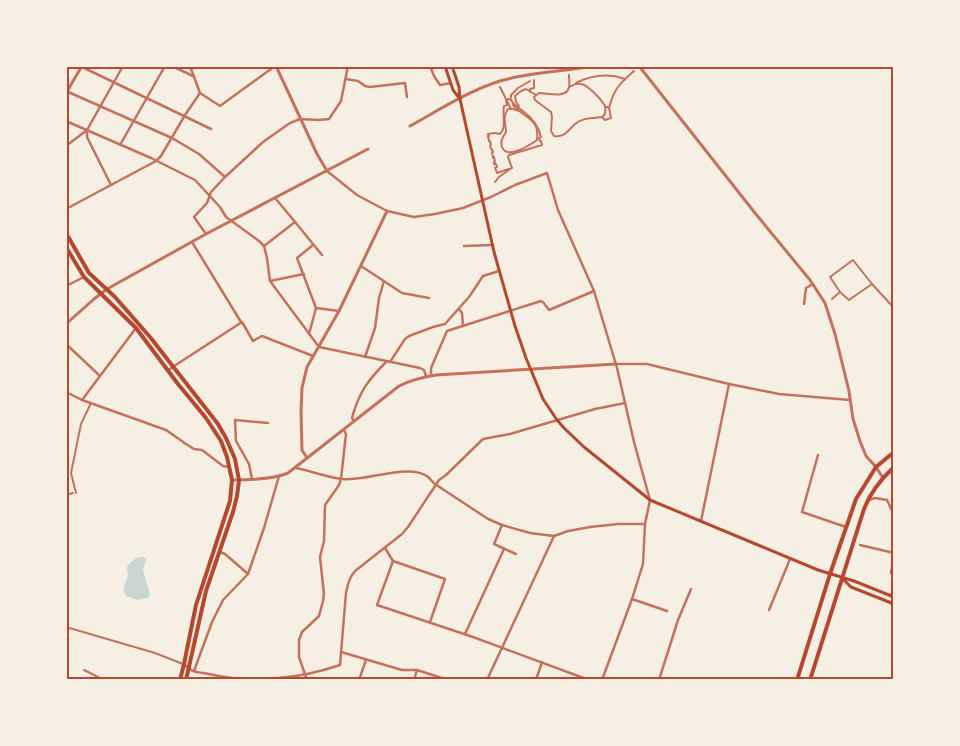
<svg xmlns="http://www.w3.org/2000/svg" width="960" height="746" font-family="'IBM Plex Sans',sans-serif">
	<rect width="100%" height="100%" fill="#f6efe4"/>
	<path fill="#c9d6d2" d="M144 557 146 559 143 570 150 594 148 598 137 600 126 596 123 590 128 575 127 567 129 564 136 558Z"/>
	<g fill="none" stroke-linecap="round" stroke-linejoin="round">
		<g stroke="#c5725c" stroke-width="2">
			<path d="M569 75C569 79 570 84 569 87 567 99 548 93 539 93L534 97 535 100 551 112 552 117 551 131 554 136C565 138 568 130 575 124 583 117 592 119 602 117L605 114C605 111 606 109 605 106 601 99 588 85 581 84 576 83 573 85 569 87"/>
			<path d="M576 83C592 75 608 73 625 79"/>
			<path d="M500 87 511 109"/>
			<path d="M530 92V89L534 88V80"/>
			<path d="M511 98V95L518 88 530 81"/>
			<path d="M509 99 511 100C514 106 518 107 523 111 532 118 539 126 541 137L539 138 540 141H541L542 145 509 155 508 157 512 168 497 173 495 168 497 167 496 164H494V162H495L494 157 493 158 492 152H493L492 149H491L490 146 491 145 490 141H489L488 136H489L488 134 495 133 500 134C507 128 502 115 504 106L507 105 506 100Z"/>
			<path d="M513 105C524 118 540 118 537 140 530 145 507 160 502 147 500 141 503 137 506 132 506 123 502 117 508 109H513L519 111"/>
			<path d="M519 106 516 102 515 96 521 91 526 89 536 95"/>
			<path d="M609 108C614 89 619 84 634 71"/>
			<path d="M602 117 605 120 611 118 609 108 607 107H605"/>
			<path d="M495 182 499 177 510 169"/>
			<path d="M840 292 830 277 853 260 872 284"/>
			<path d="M832 299 840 292 849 300 872 284 894 308"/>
			<path d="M76 493 71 473 81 424 91 403"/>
			<path d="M66 495 73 493"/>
			<path d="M66 627 155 653 183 664"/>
			<path d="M84 670 104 680"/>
		</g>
		<g stroke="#c5725c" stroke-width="2.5">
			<path d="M172 66 193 76"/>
			<path d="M430 66 434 76 440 85 451 83"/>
			<path d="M82 67 211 129"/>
			<path d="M346 79 358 81 365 86 370 87 405 83 407 97"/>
			<path d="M66 91 172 138 199 154 225 177"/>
			<path d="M200 93 220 106 275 66"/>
			<path d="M66 121 151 158 195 180 220 207 226 217 259 241 264 246 267 258 270 281 319 347 420 368 424 370 426 376"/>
			<path d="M87 130V137L111 185"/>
			<path d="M120 145 165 66"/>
			<path d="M66 146 87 130 123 66"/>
			<path d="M327 171 357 195 387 211 414 217 435 214 463 208 491 197 515 185 547 173 558 210 594 291 617 368 634 442 650 500 645 524 643 564 632 599 602 680"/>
			<path d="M275 198 291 217 322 255"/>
			<path d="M66 209 156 161 161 156 185 115 200 93 190 66"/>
			<path d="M206 234 194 217 207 203 211 192 225 177 263 142 280 130 290 123 300 119 319 120 329 119 341 101 348 66"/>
			<path d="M192 242 241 322"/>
			<path d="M313 245 297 258 316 308 339 311"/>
			<path d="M264 246 295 222"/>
			<path d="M464 246 493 245"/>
			<path d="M361 266 402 293 429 298"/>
			<path d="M270 281 304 274"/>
			<path d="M66 286 84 277"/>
			<path d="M804 304 806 288 813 284"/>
			<path d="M459 309 462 313 463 326"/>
			<path d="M309 334 316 308"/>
			<path d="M66 344 100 376"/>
			<path d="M365 357 375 328 379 298 384 281"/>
			<path d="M390 362 405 339 409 336 433 327 445 324 469 297 483 276 499 271"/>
			<path d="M616 364H647L729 384 779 394 850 400"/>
			<path d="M168 370 242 322 253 341 262 336 313 356"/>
			<path d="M431 376V368L447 331 541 301 543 302 549 310 594 291"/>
			<path d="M66 392 82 400 166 430 186 444 194 449 202 450 223 466 229 467"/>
			<path d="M82 400 136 328"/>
			<path d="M354 421 352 418C359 392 368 380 387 361"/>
			<path d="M818 455 802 512 846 527"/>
			<path d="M296 468C311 471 326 477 342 479 365 482 407 463 427 476 430 478 432 482 435 484L488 519 502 525 530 533 554 536 568 531 590 527 618 524H645"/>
			<path d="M252 479 249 464 236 441 235 420 268 423"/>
			<path d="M869 500 875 498 887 500 894 515"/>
			<path d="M701 521 729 384"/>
			<path d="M502 525 494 544 516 554"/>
			<path d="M860 545 894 553 891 573H894"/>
			<path d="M385 548 393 561 377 605 473 637 589 680"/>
			<path d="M220 552 225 554 248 574"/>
			<path d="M393 561 445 579 430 622"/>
			<path d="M891 596 894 585"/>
			<path d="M632 599 667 611"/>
			<path d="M769 610 790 559"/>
			<path d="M465 634 504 549"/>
			<path d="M341 652 402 670H417L448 680"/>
			<path d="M184 664C191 673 198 672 209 674 251 684 299 679 340 665L346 593C348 584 349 578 355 571L402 534 408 527 439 480 446 475 483 439 510 434 595 409 625 403"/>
			<path d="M194 671 212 622 223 600 248 574 264 528 279 476"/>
			<path d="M307 680 299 657V640L302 632 319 616 323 601 324 594 320 557 324 541 325 505 339 485 341 479 346 434 344 430"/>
			<path d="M359 680 366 660"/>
			<path d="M414 680 417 670"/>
			<path d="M487 680 554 536"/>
			<path d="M536 680 542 662"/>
			<path d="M659 680 678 620 691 589"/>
		</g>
		<g stroke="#c5725c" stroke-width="3">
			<path d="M276 66 317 154 327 171"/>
			<path d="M639 66 755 213 810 280 825 303 835 334 849 391 853 419 860 441 866 456 876 467 883 478"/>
			<path d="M66 93 82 66"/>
			<path d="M410 126C439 110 468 91 500 81 530 72 562 72 592 66"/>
			<path d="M66 324 94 299 107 289 206 234 368 149"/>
			<path d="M307 458 302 450 301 412 302 388 307 367 339 311 387 211"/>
			<path d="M232 480C247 480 274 479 288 473L399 386C411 380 423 377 436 375L616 364"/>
		</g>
		<g stroke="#b5482f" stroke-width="3">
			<path d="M445 66 453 90 460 99"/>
			<path d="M452 66 459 87 460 99 494 252 515 326 526 358 543 399 557 420 564 428 584 447 650 500 818 570 854 581 894 597"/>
			<path d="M844 580 851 587 894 604"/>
		</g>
		<g stroke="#b5482f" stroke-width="4">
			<path d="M66 233 89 273 115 297 150 337 218 424 226 438 235 459 239 480 237 496 233 512 206 591 186 680"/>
			<path d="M66 247 84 277 136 328 178 384 206 418 221 441 227 457 232 480 230 501 196 605 184 664 180 680"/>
		</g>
		<g stroke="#b5482f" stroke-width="4">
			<path d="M797 680 830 574 856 499 876 467 894 452"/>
			<path d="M810 680 864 509C870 493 881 479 894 467"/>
		</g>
	</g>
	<rect width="960" height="746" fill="none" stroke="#f6efe4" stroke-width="135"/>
	<rect x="68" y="68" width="824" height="610" fill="none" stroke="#b5482f" stroke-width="2"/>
</svg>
